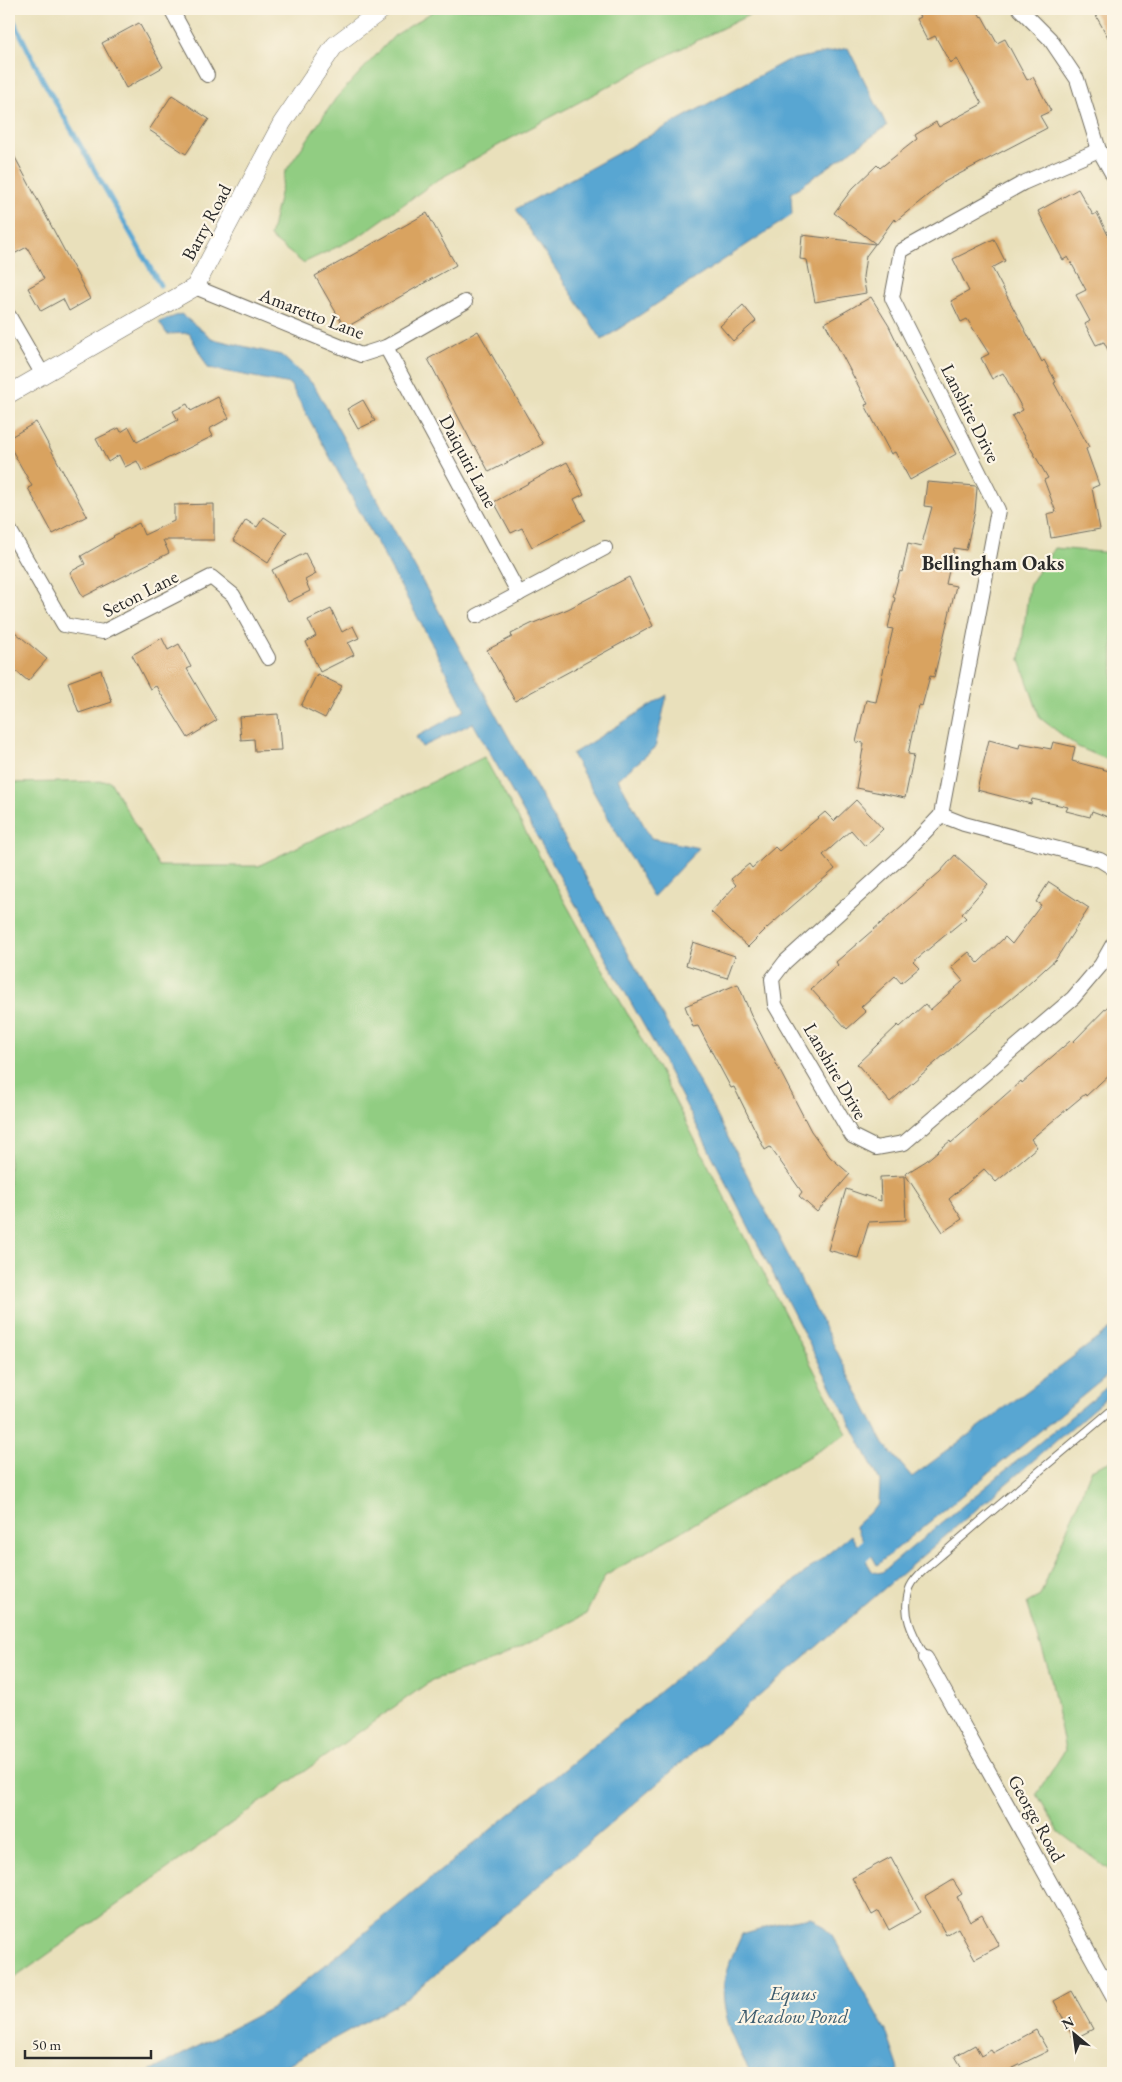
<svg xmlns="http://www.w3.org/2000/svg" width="1122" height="2082" font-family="'EB Garamond',serif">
	<rect width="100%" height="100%" fill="#fcf5e5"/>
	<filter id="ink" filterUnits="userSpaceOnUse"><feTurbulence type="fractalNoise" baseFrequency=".02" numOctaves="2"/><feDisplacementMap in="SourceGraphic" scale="10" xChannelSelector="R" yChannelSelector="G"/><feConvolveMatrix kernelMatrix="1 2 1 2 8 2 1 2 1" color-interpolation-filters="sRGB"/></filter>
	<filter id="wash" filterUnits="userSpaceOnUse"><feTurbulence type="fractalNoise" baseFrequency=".0096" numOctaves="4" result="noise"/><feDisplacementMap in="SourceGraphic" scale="20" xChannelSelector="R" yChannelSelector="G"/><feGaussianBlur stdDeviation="1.12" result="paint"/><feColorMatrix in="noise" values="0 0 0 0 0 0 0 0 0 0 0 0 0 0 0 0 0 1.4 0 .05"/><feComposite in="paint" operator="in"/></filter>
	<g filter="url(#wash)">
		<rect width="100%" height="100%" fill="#e9e0bb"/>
		<g fill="#91cd82" stroke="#5e7c56">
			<path d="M437 9H761L662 58 506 141 436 181 358 237 303 263 270 237 285 172 336 98 394 36Z"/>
			<path d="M1054 548 1113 553V762L1078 747 1040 718 1020 660 1029 586Z"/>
			<path d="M484 757 661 1074 847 1434 605 1576 586 1614 496 1660 432 1680 9 1982V783L110 781 159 866H258Z"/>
			<path d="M1113 1460V1873L1059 1832 1037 1794 1065 1750 1050 1674 1027 1603 1040 1596 1091 1470Z"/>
		</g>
		<g fill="#59a6d2" stroke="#42687e">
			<path d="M848 48 887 126 791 193 792 215 602 340 516 209 786 61Z"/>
			<path d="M181 314 213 339 281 355 314 385 709 1100 884 1444 912 1477 1113 1327V1371L877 1565 855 1526 879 1504 880 1481 656 1047 473 723 422 747 416 737 465 710 431 642 290 384 208 368 189 333 167 334 159 322Z"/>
			<path d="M667 695 655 748 618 779 651 838 699 848 653 897 572 754Z"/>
			<path d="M1113 1382V1392L409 1997 272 2073H147L275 2006 851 1535 872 1571 878 1573 882 1572Z"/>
			<path d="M812 1917 832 1935 886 2031 899 2069 896 2073H751C736 2046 720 2014 724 1982 726 1966 736 1949 742 1934L786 1921Z"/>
		</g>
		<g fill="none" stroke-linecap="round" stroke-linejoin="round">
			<path stroke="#59a6d2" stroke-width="5" d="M9 11 43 80 160 285"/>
			<path stroke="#59a6d2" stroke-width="18" d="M844 1569 884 1533"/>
		</g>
		<g id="blocks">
			<g fill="#d9a361">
				<path d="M915 9H976L981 17 982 16 997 43 1005 39 1027 80 1033 77 1051 111 1040 116 1047 128 944 182 896 221 894 219 876 244 834 213 852 189 877 165 880 168 917 139 915 135 936 122 939 127 982 104 957 59 950 63 935 36 927 40 916 19 920 17Z"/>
				<path d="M1092 9H1113V46Z"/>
				<path d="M139 23 163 67 126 88 102 43Z"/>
				<path d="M172 95 209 119 186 154 149 130Z"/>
				<path d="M9 146 90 299 69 311 63 299 41 311 28 288 44 279 27 247 14 254 9 244Z"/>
				<path d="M1078 189 1093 215 1097 213 1113 245V360L1104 342 1096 345 1085 324 1090 321 1076 295 1086 290 1068 257 1063 260 1038 211Z"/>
				<path d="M427 213 456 265 345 328 315 276Z"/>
				<path d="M802 235 875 244 866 256 863 277 866 293 815 302 807 260 800 259Z"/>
				<path d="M994 239 1005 261 992 268 1042 362 1044 360 1056 382 1054 383 1089 447 1086 449 1099 485 1092 488 1100 529 1051 538 1047 514 1056 512 1044 480 1048 478 1012 416 1023 410 1003 373 992 379 981 358 989 354 967 319 961 322 951 301 969 291 953 259Z"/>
				<path d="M871 297 889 326 915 380 956 454 910 480 895 452 891 454 865 405 868 404 825 323Z"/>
				<path d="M743 305 756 321 733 341 720 326Z"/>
				<path d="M478 331 543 444 489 472 475 446 474 447 428 359Z"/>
				<path d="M218 397 229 418 209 429 213 436 142 471 137 461 125 467 119 455 108 462 96 439 119 428 121 432 129 427 137 442 178 420 173 411 187 404 191 411Z"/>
				<path d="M363 400 375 421 358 429 347 409Z"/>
				<path d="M36 422 87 516 53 534 28 488 32 486 9 445V438Z"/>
				<path d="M567 462 584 494 574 499 585 520 532 547 522 528 511 533 494 502Z"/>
				<path d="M927 482 976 486 977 488 975 511 966 550 954 548 946 584 956 586 934 677 930 676 922 706 918 705 908 754 914 755 905 798 856 788 864 743 856 742 866 700 876 702 893 629 888 628 895 598 893 597 900 571 902 572 908 544 921 547 932 507 924 506Z"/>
				<path d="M214 504V540H163L169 553 83 597 70 572 85 564 81 556 114 537 113 536 139 523 144 535 174 521V505Z"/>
				<path d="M264 517 287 532 268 563 233 540 246 520 257 527Z"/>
				<path d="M305 553 316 574 305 580 310 591 288 602 272 570Z"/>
				<path d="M629 577 653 626 515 701 487 650 512 637 511 634 531 624 568 609Z"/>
				<path d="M331 609 342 632 353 626 359 638 348 643 354 655 320 672 306 642 316 636 308 620Z"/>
				<path d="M9 627 47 659 28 681 9 665Z"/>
				<path d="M162 638 168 650 179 644 191 667 187 669 217 720 188 738 156 686 150 689 132 655Z"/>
				<path d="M101 670 112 702 79 713 68 682Z"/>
				<path d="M317 674 342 686 325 718 301 706Z"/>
				<path d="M278 714 281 750 255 751 254 739 241 740 239 717Z"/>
				<path d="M989 740 1019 748 1020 743 1051 749 1053 742 1075 747 1072 761 1113 772V819L1092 811 1090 817 1066 811 1068 807 1032 799 1031 804 977 790Z"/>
				<path d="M856 800 883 829 865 846 851 830 823 855 835 869 767 928 748 947 711 912 736 885 731 879 749 864 752 868 775 847 779 851 825 812 834 821Z"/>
				<path d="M955 855 988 884 962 914 966 918 913 962 919 968 901 983 895 976 861 1007 866 1012 847 1029 811 989 838 965 836 962 940 872Z"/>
				<path d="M1049 882 1089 908 1056 959 1022 990 967 1035 890 1102 857 1064 898 1025 900 1027 925 1004 930 1010 963 981 951 967 969 952 978 963 1005 937 1012 944 1041 905 1036 902Z"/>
				<path d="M693 942 735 956 727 978 686 965Z"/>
				<path d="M738 984 752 1017 811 1131 830 1157 850 1174 817 1212 799 1196 802 1192 770 1147 765 1150 734 1087 731 1088 698 1026 693 1027 685 1006Z"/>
				<path d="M1113 1001V1071L1086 1096 1085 1094 1031 1139 1037 1147 996 1182 984 1169 949 1199 962 1219 943 1232 905 1174 926 1161 950 1141 951 1143 1021 1081 1022 1083 1070 1041 1072 1043Z"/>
				<path d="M904 1176 906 1220 869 1222 858 1258 828 1250 846 1189 881 1201 880 1177Z"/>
				<path d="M891 1857 921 1912 889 1930 879 1911 872 1915 852 1878Z"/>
				<path d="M953 1880 962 1894 957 1897 970 1922 982 1915 999 1946 975 1959 958 1928 946 1935 925 1897Z"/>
				<path d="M1072 1991 1093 2029 1074 2039 1054 2001Z"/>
				<path d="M1036 2030 1048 2051 1003 2073H965L955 2056 975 2045 981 2056 991 2050 993 2053Z"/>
			</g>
		</g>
	</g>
	<g filter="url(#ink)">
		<use href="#blocks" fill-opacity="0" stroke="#6e6a5d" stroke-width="1"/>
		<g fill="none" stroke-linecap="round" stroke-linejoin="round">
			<g stroke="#6e6a5d" stroke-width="9">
				<path id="service" d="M926 1658C914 1636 901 1616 909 1590 913 1576 934 1562 945 1552 1000 1503 1057 1457 1113 1409"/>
			</g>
			<g stroke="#6e6a5d" stroke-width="16">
				<g id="minor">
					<path d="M171 9 207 75"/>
					<path d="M1020 9 1050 39 1077 79 1099 150 1113 175"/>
					<path d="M195 287 361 355 386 347 465 302"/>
					<path d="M9 316 43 375"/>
					<path d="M386 347 519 594"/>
					<path d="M9 529 64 625 103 632 211 577 233 595 268 658"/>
					<path d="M477 616 605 548"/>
					<path d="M941 815 998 510 892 298 901 251 1023 183 1099 150"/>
					<path d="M1113 868 1100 860 964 824 941 815 906 852 785 962 772 979 775 1005 852 1136 876 1148 904 1143 1073 998 1101 965 1113 944"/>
					<path d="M926 1658 1113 1996"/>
				</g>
			</g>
			<g stroke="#6e6a5d" stroke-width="19">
				<path id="tertiary" d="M9 394 195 287 282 123 335 45 383 9"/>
			</g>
			<use href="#service" stroke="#fff" stroke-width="7"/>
			<use href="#minor" stroke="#fff" stroke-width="14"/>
			<use href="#tertiary" stroke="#fff" stroke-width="18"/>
		</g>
	</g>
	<g text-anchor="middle" stroke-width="4.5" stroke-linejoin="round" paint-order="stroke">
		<g font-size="19" fill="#2b2b2b" stroke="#fcf5e5">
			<text transform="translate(206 222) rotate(-62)" y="7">Barry Road</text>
			<text transform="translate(312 313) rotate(21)" y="7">Amaretto Lane</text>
			<text transform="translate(971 413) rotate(63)" y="7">Lanshire Drive</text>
			<text transform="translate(469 461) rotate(62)" y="7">Daiquiri Lane</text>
			<text transform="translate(140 593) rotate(-27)" y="7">Seton Lane</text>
			<text transform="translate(836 1071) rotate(60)" y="7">Lanshire Drive</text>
			<text transform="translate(1037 1818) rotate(61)" y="7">George Road</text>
		</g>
		<g font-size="20" font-weight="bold" fill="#2b2b2b" stroke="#fcf5e5">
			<text x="993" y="570">Bellingham Oaks</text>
		</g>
		<g font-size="20" font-style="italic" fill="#3d5c6e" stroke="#fcf5e5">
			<text x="793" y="2000">Equus<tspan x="793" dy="23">Meadow Pond</tspan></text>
		</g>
	</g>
	<rect width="1122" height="2082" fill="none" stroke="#fcf5e5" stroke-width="30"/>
	<g transform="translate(1074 2034) rotate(331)" stroke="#fcf5e5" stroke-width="4" paint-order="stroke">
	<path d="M0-4L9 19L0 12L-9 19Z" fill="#2b2b2b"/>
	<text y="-8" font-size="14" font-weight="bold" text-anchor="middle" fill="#2b2b2b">N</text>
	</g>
	<path d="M25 2050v8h126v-8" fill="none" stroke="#2b2b2b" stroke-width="2.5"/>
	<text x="32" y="2050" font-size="15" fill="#2b2b2b" stroke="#fcf5e5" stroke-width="4" paint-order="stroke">50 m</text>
</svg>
